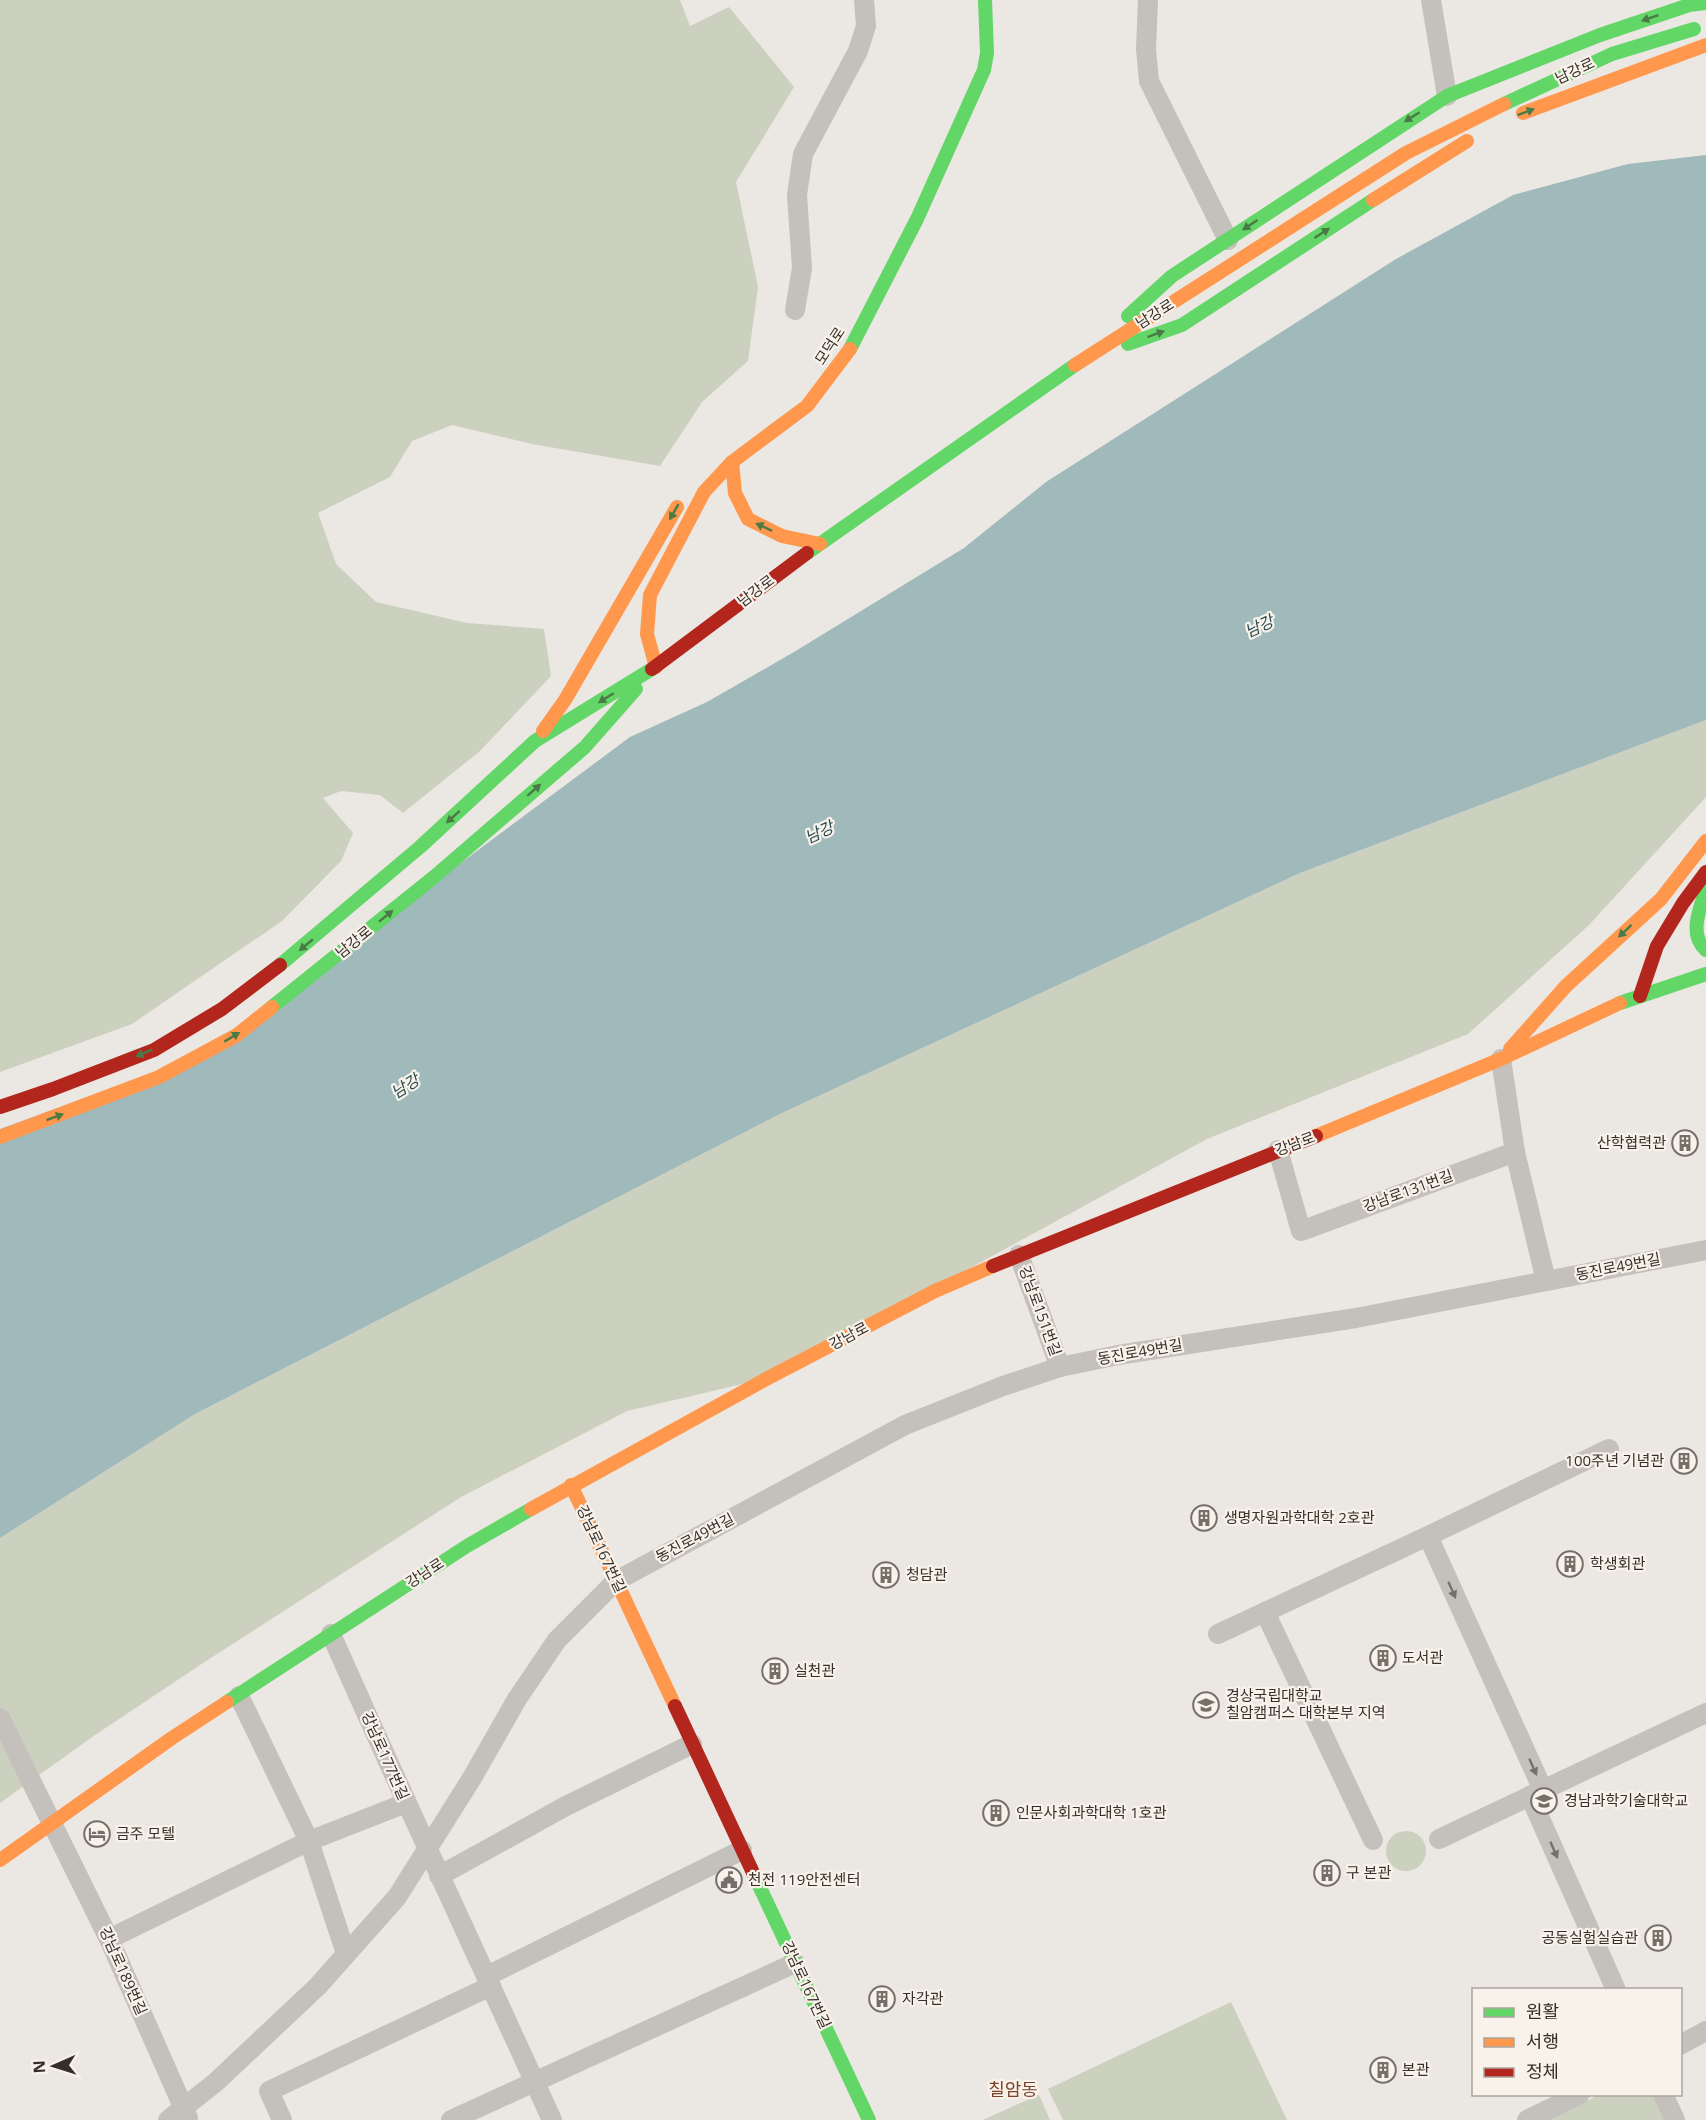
<svg xmlns="http://www.w3.org/2000/svg" width="1706" height="2120" font-family="'Open Sans','Noto Sans KR',sans-serif">
	<rect width="100%" height="100%" fill="#ebe7e2"/>
	<g fill="#ccd0be">
		<path d="M0 0H680L690 26 729 7 794 87 736 182 758 287 748 361 702 402 660 466 532 444 452 425 412 441 390 477 318 513 336 564 376 602 467 623 544 629 551 676 480 751 403 813 380 795 341 791 323 798 353 833 341 861 282 921 132 1024 0 1072Z"/>
		<path d="M1706 720V797L1589 925 1468 1034 1207 1139 768 1378 627 1411 461 1497 203 1663 95 1735 0 1803V1538L195 1414 782 1113 1300 873Z"/>
		<circle cx="1406" cy="1851" r="20"/>
		<path d="M1231 2002 1287 2120H1063L1048 2089Z"/>
		<path d="M1601 2094 1653 2095 1665 2120H1548Z"/>
		<path d="M1039 2095 1050 2120H983L1038 2095Z"/>
	</g>
	<path fill="#a0b9ba" d="M1706 155V720L1300 873 782 1113 195 1414 0 1538V1129L203 1055 630 737 707 702 794 652 964 548 1046 482 1396 259 1513 195 1628 164Z"/>
	<g fill="none" stroke-linecap="round" stroke-linejoin="round">
		<g stroke="#c4c0bb" stroke-width="20">
			<path d="M1148 0 1146 49 1149 81 1228 240"/>
			<path d="M1431 0 1447 96"/>
			<path d="M795 310 802 268 797 195 803 154 858 51 866 26 864 0"/>
			<path d="M1501 1059 1515 1152 1546 1281"/>
			<path d="M1278 1150 1301 1231 1515 1152"/>
			<path d="M1019 1255 1060 1367"/>
			<path d="M1428 1536 1543 1790"/>
			<path d="M1265 1612 1373 1840"/>
			<path d="M331 1634C403 1797 478 1958 552 2120"/>
			<path d="M1218 1634 1428 1536 1609 1449"/>
			<path d="M239 1696 309 1841 346 1954"/>
			<path d="M0 1718 109 1939 188 2118"/>
			<path d="M1530 1796 1616 1990"/>
			<path d="M1439 1839 1706 1713"/>
			<path d="M439 1876 566 1806 692 1744"/>
			<path d="M109 1939 309 1841 406 1803"/>
			<path d="M487 1976 742 1850"/>
			<path d="M1680 2045 1706 2031"/>
			<path d="M1663 2094 1675 2120"/>
			<path d="M168 2120 216 2082 318 1986 397 1897 472 1778 517 1699 557 1640 616 1581 905 1425 1003 1386 1060 1367 1118 1355 1356 1318 1706 1250"/>
			<path d="M282 2120 269 2091 491 1986"/>
			<path d="M451 2120 795 1963"/>
			<path d="M1527 2120 1580 2094"/>
		</g>
		<g stroke="#63d668" stroke-width="14">
			<path d="M1504 104 1612 54 1694 29"/>
			<path d="M1128 316 1172 276 1447 96 1600 35 1689 5 1706 3"/>
			<path d="M1128 344 1182 325 1373 200"/>
			<path d="M850 349 917 219 984 70 987 53 985 0"/>
			<path d="M807 553 1075 365"/>
			<path d="M1706 890C1700 908 1688 935 1706 950"/>
			<path d="M280 965 420 847 535 741 652 669"/>
			<path d="M1620 1003 1706 974"/>
			<path d="M272 1007 434 877 585 747 636 689"/>
			<path d="M227 1702 467 1546 531 1509"/>
			<path d="M756 1879 869 2120"/>
		</g>
		<g stroke="#ff974d" stroke-width="14">
			<path d="M1523 113 1706 45"/>
			<path d="M1373 200 1467 141"/>
			<path d="M1075 365 1406 153 1504 104"/>
			<path d="M732 462 735 493 748 519 782 536 820 544"/>
			<path d="M656 667 647 634 650 595 704 492 732 462 807 406 850 349"/>
			<path d="M543 731 565 700 677 507"/>
			<path d="M1510 1049 1566 986 1661 899 1706 841"/>
			<path d="M1316 1136 1501 1059 1620 1003"/>
			<path d="M0 1137 159 1077 237 1035 272 1007"/>
			<path d="M571 1485 675 1706"/>
			<path d="M531 1509 768 1378 935 1291 993 1266"/>
			<path d="M0 1860 172 1738 227 1702"/>
		</g>
		<g stroke="#b3261e" stroke-width="14">
			<path d="M652 669 807 553"/>
			<path d="M1640 996 1657 946 1683 903 1706 872"/>
			<path d="M0 1107 53 1089 154 1050 222 1009 280 965"/>
			<path d="M993 1266 1316 1136"/>
			<path d="M675 1706 756 1879"/>
		</g>
	</g>
	<defs><path id="oneway-solid" d="M-6-.8H1V-3.2L6.5 0L1 3.2V.8H-6Z" transform="scale(1.5)"/></defs>
	<g fill="#4a7a46">
		<use href="#oneway-solid" transform="translate(1650 18) rotate(161)"/>
		<use href="#oneway-solid" transform="translate(1526 112) rotate(-21)"/>
		<use href="#oneway-solid" transform="translate(1412 117) rotate(148)"/>
		<use href="#oneway-solid" transform="translate(1250 225) rotate(146)"/>
		<use href="#oneway-solid" transform="translate(1322 233) rotate(-33)"/>
		<use href="#oneway-solid" transform="translate(1156 334) rotate(-20)"/>
		<use href="#oneway-solid" transform="translate(674 512) rotate(120)"/>
		<use href="#oneway-solid" transform="translate(764 527) rotate(-155)"/>
		<use href="#oneway-solid" transform="translate(606 698) rotate(148)"/>
		<use href="#oneway-solid" transform="translate(534 790) rotate(-41)"/>
		<use href="#oneway-solid" transform="translate(453 817) rotate(138)"/>
		<use href="#oneway-solid" transform="translate(386 916) rotate(-39)"/>
		<use href="#oneway-solid" transform="translate(1625 931) rotate(137)"/>
		<use href="#oneway-solid" transform="translate(306 945) rotate(140)"/>
		<use href="#oneway-solid" transform="translate(232 1037) rotate(-31)"/>
		<use href="#oneway-solid" transform="translate(144 1053) rotate(158)"/>
		<use href="#oneway-solid" transform="translate(55 1117) rotate(-20)"/>
	</g>
	<g fill="#75706b">
		<use href="#oneway-solid" transform="translate(1452 1590) rotate(66)"/>
		<use href="#oneway-solid" transform="translate(1533 1767) rotate(66)"/>
		<use href="#oneway-solid" transform="translate(1554 1850) rotate(66)"/>
	</g>
	<defs>
		<g id="building-ring" transform="scale(1.35)"><circle r="9.5" fill="#f8f2ea" stroke="#756f6a" stroke-width="1.5"/><path d="M-4-6H4V6H1V3H-1V6H-4ZM-2.5-4.3h1.7v1.8h-1.7ZM.8-4.3h1.7v1.8H.8ZM-2.5-1h1.7V.8h-1.7ZM.8-1h1.7V.8H.8Z" fill="#756f6a"/></g>
		<g id="university-ring" transform="scale(1.35)"><circle r="9.5" fill="#f8f2ea" stroke="#756f6a" stroke-width="1.5"/><path d="M0-5L7-2L0 1L-7-2ZM-4 1L0 2.5L4 1V4Q0 6-4 4Z" fill="#756f6a"/></g>
		<g id="hotel-ring" transform="scale(1.35)"><circle r="9.5" fill="#f8f2ea" stroke="#756f6a" stroke-width="1.5"/><path d="M-6-4.5h1.5V1H6V5H4.5V3h-9V5H-6ZM-4 0a1.8 1.8 0 1 1 3.6 0ZM.5 0V-2.5h3Q6-2.5 6 0Z" fill="#756f6a"/></g>
		<g id="civic-ring" transform="scale(1.35)"><circle r="9.5" fill="#f8f2ea" stroke="#756f6a" stroke-width="1.5"/><path d="M-.6-6.5H3V-4.5H.6V-3L4-1V1h2V6H-6V1h2V-1L-.6-3ZM-1.2 2.5V6h2.4V2.5Z" fill="#756f6a"/></g>
	</defs>
	<g fill-rule="evenodd">
		<use href="#building-ring" x="1685" y="1143"/>
		<use href="#building-ring" x="1684" y="1461"/>
		<use href="#building-ring" x="1204" y="1518"/>
		<use href="#building-ring" x="1570" y="1564"/>
		<use href="#building-ring" x="886" y="1575"/>
		<use href="#building-ring" x="1383" y="1658"/>
		<use href="#building-ring" x="775" y="1671"/>
		<use href="#university-ring" x="1206" y="1705"/>
		<use href="#university-ring" x="1544" y="1801"/>
		<use href="#building-ring" x="996" y="1813"/>
		<use href="#hotel-ring" x="97" y="1834"/>
		<use href="#building-ring" x="1327" y="1873"/>
		<use href="#civic-ring" x="729" y="1880"/>
		<use href="#building-ring" x="1658" y="1938"/>
		<use href="#building-ring" x="882" y="1999"/>
		<use href="#building-ring" x="1383" y="2070"/>
	</g>
	<g text-anchor="middle" stroke-width="4.5" stroke-linejoin="round" paint-order="stroke">
		<g font-size="15" fill="#352e2a" stroke="#f8f2ea">
			<text transform="translate(1575 71) rotate(-25)" y="5">남강로</text>
			<text transform="translate(1155 314) rotate(-32)" y="5">남강로</text>
			<text transform="translate(830 346) rotate(-57)" y="5">모덕로</text>
			<text transform="translate(756 591) rotate(-37)" y="5">남강로</text>
			<text transform="translate(354 942) rotate(-39)" y="5">남강로</text>
			<text transform="translate(1295 1144) rotate(-21)" y="5">강남로</text>
			<text transform="translate(1408 1191) rotate(-20)" y="5">강남로131번길</text>
			<text transform="translate(1618 1267) rotate(-11)" y="5">동진로49번길</text>
			<text transform="translate(1040 1311) rotate(70)" y="5">강남로151번길</text>
			<text transform="translate(849 1336) rotate(-28)" y="5">강남로</text>
			<text transform="translate(1140 1352) rotate(-10)" y="5">동진로49번길</text>
			<text transform="translate(695 1538) rotate(-28)" y="5">동진로49번길</text>
			<text transform="translate(601 1549) rotate(65)" y="5">강남로167번길</text>
			<text transform="translate(425 1573) rotate(-33)" y="5">강남로</text>
			<text transform="translate(385 1756) rotate(66)" y="5">강남로177번길</text>
			<text transform="translate(123 1971) rotate(66)" y="5">강남로189번길</text>
			<text transform="translate(806 1985) rotate(65)" y="5">강남로167번길</text>
		</g>
		<g font-size="15" fill="#352e2a" stroke="#f8f2ea" text-anchor="start">
			<text x="1666" y="1148" text-anchor="end">산학협력관</text>
			<text x="1664" y="1466" text-anchor="end">100주년 기념관</text>
			<text x="1224" y="1523">생명자원과학대학 2호관</text>
			<text x="1590" y="1569">학생회관</text>
			<text x="906" y="1580">청담관</text>
			<text x="1402" y="1663">도서관</text>
			<text x="794" y="1676">실천관</text>
			<text x="1226" y="1701">경상국립대학교<tspan x="1226" dy="17">칠암캠퍼스 대학본부 지역</tspan></text>
			<text x="1564" y="1806">경남과학기술대학교</text>
			<text x="1016" y="1818">인문사회과학대학 1호관</text>
			<text x="116" y="1839">금주 모텔</text>
			<text x="1346" y="1878">구 본관</text>
			<text x="748" y="1885">천전 119안전센터</text>
			<text x="1638" y="1943" text-anchor="end">공동실험실습관</text>
			<text x="902" y="2004">자각관</text>
			<text x="1402" y="2075">본관</text>
		</g>
		<g font-size="16" font-style="italic" fill="#244c51" stroke="#f8f2ea">
			<text transform="translate(1259 626) rotate(-25)" y="6">남강</text>
			<text transform="translate(819 832) rotate(-25)" y="6">남강</text>
			<text transform="translate(405 1086) rotate(-32)" y="6">남강</text>
		</g>
		<g font-size="18" fill="#7a432c" stroke="#f8f2ea">
			<text x="1013" y="2096">칠암동</text>
		</g>
	</g>
	<rect x="1472" y="1988" width="210" height="108" fill="#f8f2ea" stroke="#aaa49d" stroke-width="1.5"/>
	<rect x="1484" y="2008" width="30" height="9" fill="#63d668" stroke="#aaa49d" stroke-width="1.5"/>
	<text x="1526" y="2018" font-size="18" fill="#352e2a">원활</text>
	<rect x="1484" y="2038" width="30" height="9" fill="#ff974d" stroke="#aaa49d" stroke-width="1.5"/>
	<text x="1526" y="2048" font-size="18" fill="#352e2a">서행</text>
	<rect x="1484" y="2068" width="30" height="9" fill="#b3261e" stroke="#aaa49d" stroke-width="1.5"/>
	<text x="1526" y="2078" font-size="18" fill="#352e2a">정체</text>
	<g transform="translate(54 2066) rotate(267)" stroke="#f8f2ea" stroke-width="4.5" paint-order="stroke">
	<path d="M0-4.5L10 22L0 15L-10 22Z" fill="#352e2a"/>
	<text y="-9" font-size="16" font-weight="bold" text-anchor="middle" fill="#352e2a">N</text>
	</g>
</svg>
